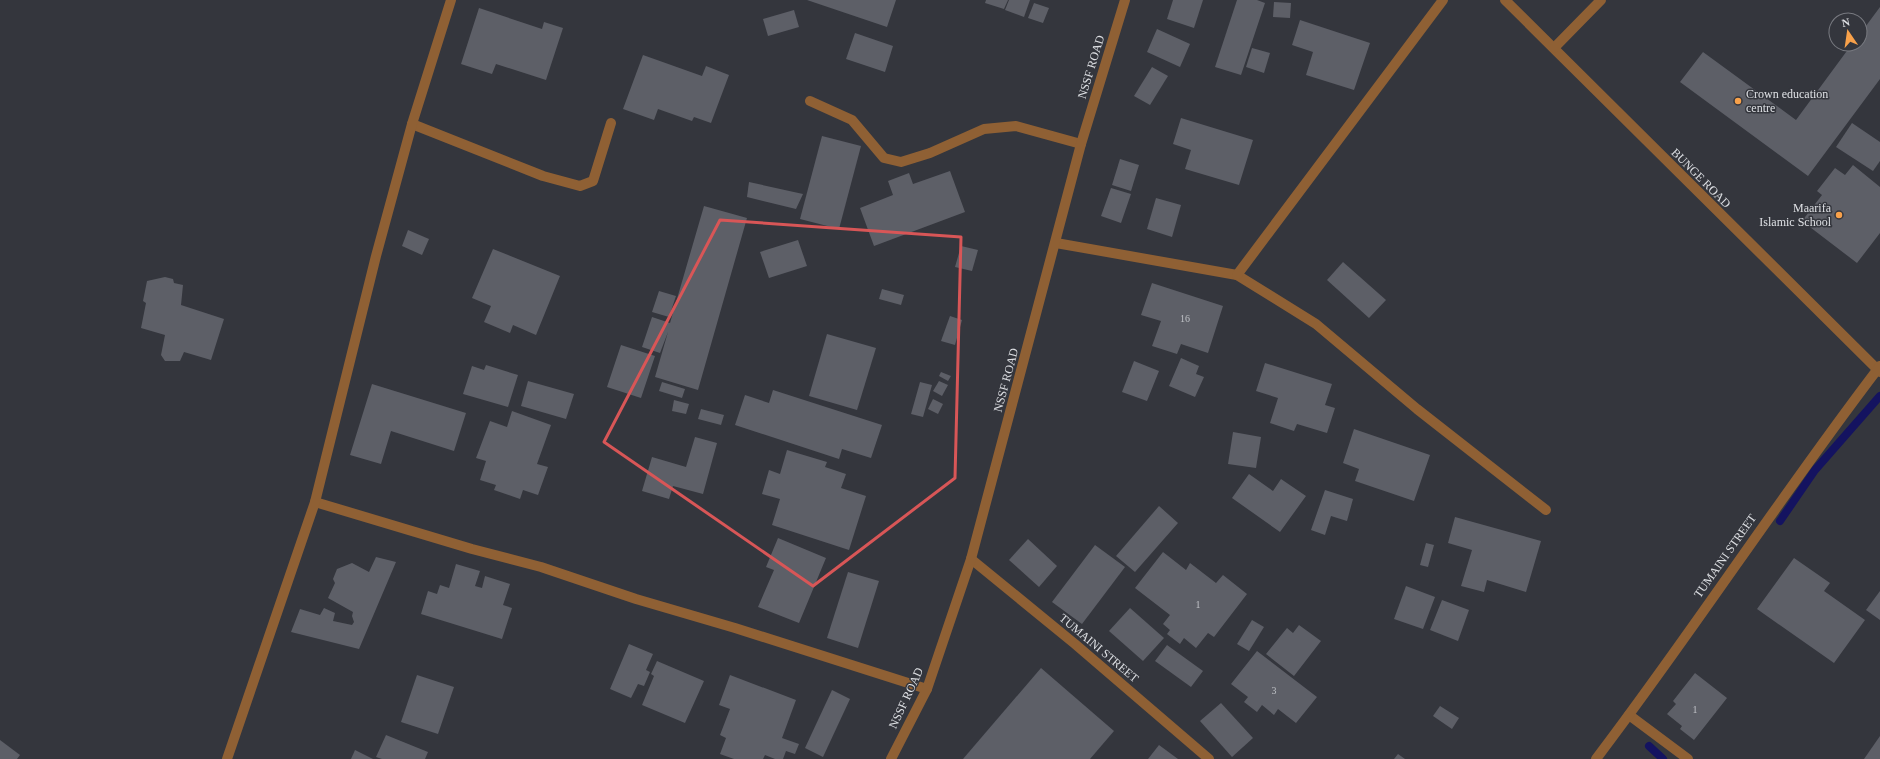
<svg xmlns="http://www.w3.org/2000/svg" width="1880" height="759" font-family="Georgia,serif">
	<rect width="100%" height="100%" fill="#34363d"/>
	<g fill="none" stroke-linecap="round" stroke-linejoin="round">
		<g stroke="#141360" stroke-width="8">
			<path d="M1780 521 1815 470 1880 396"/>
			<path d="M1649 746 1663 759"/>
		</g>
	</g>
	<g fill="#5d5f67">
		<path d="M807 0H896L887 27Z"/>
		<path d="M986 0H1008L1004 9 985 3Z"/>
		<path d="M1009 0H1030L1024 17 1005 10Z"/>
		<path d="M1173 0H1203L1194 28 1167 19Z"/>
		<path d="M1237 0H1257L1265 3 1241 75 1215 67Z"/>
		<path d="M1274 2 1291 3 1290 18 1273 17Z"/>
		<path d="M1034 3 1049 8 1043 23 1028 18Z"/>
		<path d="M1880 7V79L1808 176 1680 82 1703 52 1796 120 1852 44H1860V34Z"/>
		<path d="M479 8 542 29 544 22 563 28 546 80 496 64 492 74 461 64Z"/>
		<path d="M794 10 799 27 768 36 763 19Z"/>
		<path d="M1300 20 1370 43 1354 90 1306 75 1313 52 1292 45Z"/>
		<path d="M1157 29 1190 44 1180 67 1147 52Z"/>
		<path d="M855 33 893 46 885 72 846 59Z"/>
		<path d="M1252 48 1270 53 1264 73 1246 67Z"/>
		<path d="M643 55 702 76 706 66 729 75 711 123 694 117 692 121 658 109 654 120 623 109Z"/>
		<path d="M1152 67 1168 76 1150 105 1134 96Z"/>
		<path d="M1181 118 1253 140 1239 185 1185 169 1191 150 1173 144Z"/>
		<path d="M1852 123 1880 142V161L1873 171 1836 147Z"/>
		<path d="M822 136 861 146 839 229 800 219Z"/>
		<path d="M1120 159 1139 165 1131 191 1112 185Z"/>
		<path d="M1853 165 1880 187V233L1857 263 1802 221 1822 195 1817 191 1835 168 1845 175Z"/>
		<path d="M950 171 965 212 874 246 860 208 893 195 888 181 909 173 913 184Z"/>
		<path d="M749 182 803 194 796 209 747 197Z"/>
		<path d="M1111 188 1131 194 1121 223 1101 216Z"/>
		<path d="M1156 198 1181 205 1172 237 1147 229Z"/>
		<path d="M704 206 747 218 698 390 655 377 668 332 660 353 642 347 652 317 670 323Z"/>
		<path d="M408 230 429 239 422 255 402 246Z"/>
		<path d="M798 240 807 266 769 278 760 252Z"/>
		<path d="M961 246 978 250 972 271 955 267Z"/>
		<path d="M493 249 560 276 536 335 513 325 510 333 484 322 491 306 472 298Z"/>
		<path d="M1343 262 1386 300 1369 318 1327 280Z"/>
		<path d="M165 277 173 279 174 283 183 285 181 305 224 319 211 360 184 352 180 361H165L161 355 165 335 141 328 146 303 143 301 147 281Z"/>
		<path d="M1152 283 1223 306 1208 353 1181 344 1177 354 1152 346 1161 321 1141 315Z"/>
		<path d="M882 289 904 295 901 305 879 299Z"/>
		<path d="M659 291 676 296 669 317 652 312Z"/>
		<path d="M950 316 962 320 955 345 941 341Z"/>
		<path d="M827 334 876 348 857 410 809 396Z"/>
		<path d="M621 345 655 356 641 398 607 387Z"/>
		<path d="M1181 358 1199 366 1196 374 1204 377 1195 397 1169 386Z"/>
		<path d="M1134 361 1159 371 1147 401 1122 392Z"/>
		<path d="M1265 363 1332 384 1325 405 1335 408 1327 433 1297 424 1294 431 1270 423 1278 398 1256 391Z"/>
		<path d="M486 365 518 375 508 407 463 394 472 366 484 370Z"/>
		<path d="M941 372 951 376 948 381 939 376Z"/>
		<path d="M528 381 574 394 566 419 521 406Z"/>
		<path d="M939 381 948 385 942 396 933 391Z"/>
		<path d="M662 382 685 389 682 398 659 391Z"/>
		<path d="M920 382 932 385 923 417 911 414Z"/>
		<path d="M372 384 466 413 454 451 391 431 381 464 350 455Z"/>
		<path d="M773 390 882 425 871 458 842 449 839 459 735 425 745 395 769 403Z"/>
		<path d="M933 399 943 404 938 414 928 409Z"/>
		<path d="M674 400 689 404 686 414 672 411Z"/>
		<path d="M701 409 724 415 721 425 698 419Z"/>
		<path d="M512 411 551 425 537 464 548 467 538 495 523 490 520 499 494 490 496 485 480 480 486 461 476 458 490 421 507 427Z"/>
		<path d="M1354 429 1430 455 1414 501 1355 481 1359 469 1343 463Z"/>
		<path d="M1233 432 1261 437 1256 468 1228 464Z"/>
		<path d="M695 437 717 443 703 494 673 486 669 499 642 491 652 457 686 467Z"/>
		<path d="M787 450 827 462 825 467 846 474 841 488 866 496 849 550 772 525 780 499 762 494 769 470 780 474Z"/>
		<path d="M1249 474 1273 491 1281 479 1306 496 1280 532 1232 498Z"/>
		<path d="M1325 490 1353 499 1347 521 1331 516 1325 535 1311 530Z"/>
		<path d="M1159 506 1178 523 1135 572 1116 556Z"/>
		<path d="M1455 517 1541 541 1526 592 1487 580 1484 592 1461 586 1472 550 1448 543Z"/>
		<path d="M778 538 826 558 799 623 758 607 774 570 766 567Z"/>
		<path d="M1028 539 1057 566 1039 587 1009 560Z"/>
		<path d="M1426 543 1434 545 1428 567 1420 565Z"/>
		<path d="M1095 545 1125 567 1082 624 1052 602Z"/>
		<path d="M1163 552 1186 570 1190 563 1216 583 1223 575 1247 594 1214 637 1208 633 1196 648 1184 638 1180 644 1167 634 1170 630 1163 624 1170 615 1135 588Z"/>
		<path d="M376 557 396 562 359 649 291 632 300 609 320 615 324 608 335 613 333 621 352 625 354 622 352 616 353 612 328 598 335 583 333 579 337 569 352 563 369 572Z"/>
		<path d="M1794 558 1830 583 1824 591 1865 620 1834 663 1757 609Z"/>
		<path d="M456 564 480 571 475 586 482 588 485 576 510 584 503 605 512 608 502 639 421 614 428 591 437 594 440 585 449 588Z"/>
		<path d="M848 572 879 581 858 648 827 638Z"/>
		<path d="M1406 586 1435 597 1423 629 1394 619Z"/>
		<path d="M1880 591V620L1866 610Z"/>
		<path d="M1442 600 1469 610 1458 641 1430 630Z"/>
		<path d="M1130 608 1164 638 1143 661 1109 631Z"/>
		<path d="M1252 620 1264 627 1249 651 1237 644Z"/>
		<path d="M1299 625 1321 641 1294 676 1266 654 1287 628 1293 633Z"/>
		<path d="M629 644 653 654 646 670 650 672 644 686 638 684 631 698 610 689Z"/>
		<path d="M1167 645 1203 671 1191 687 1155 661Z"/>
		<path d="M1257 651 1317 697 1296 723 1278 709 1274 715 1262 705 1257 712 1244 702 1248 697 1231 684Z"/>
		<path d="M657 661 704 681 685 723 642 705 654 676 651 674Z"/>
		<path d="M1041 668 1114 731 1090 759H963Z"/>
		<path d="M1695 673 1727 698 1694 740 1680 729 1682 726 1667 714 1676 704 1673 701Z"/>
		<path d="M417 675 454 687 438 734 401 722Z"/>
		<path d="M730 675 796 700 782 738 799 744 795 754 786 751 783 759H775L765 755 763 759H734L720 754 726 738 720 735 730 709 719 705Z"/>
		<path d="M832 690 850 699 823 757 805 748Z"/>
		<path d="M1221 703 1253 738 1232 757 1200 721Z"/>
		<path d="M1440 706 1459 718 1452 729 1433 716Z"/>
		<path d="M386 735 428 752 425 759H382L376 757Z"/>
		<path d="M1880 736V759H1864Z"/>
		<path d="M0 740 20 755 17 759H0Z"/>
		<path d="M1159 745 1178 759H1148Z"/>
		<path d="M355 750 373 759H351Z"/>
		<path d="M1398 754 1405 759H1394Z"/>
	</g>
	<g fill="none" stroke-linecap="round" stroke-linejoin="round">
		<g stroke="#8f6034" stroke-width="10">
			<path d="M1505 0 1880 372"/>
			<path d="M1554 48 1601 0"/>
			<path d="M810 101 852 120 884 158 901 162 930 153 984 129 1016 126 1081 144"/>
			<path d="M412 124 543 176 580 186 593 181 611 123"/>
			<path d="M1056 243 1237 275 1316 324 1417 409 1546 510"/>
			<path d="M1237 275 1443 0"/>
			<path d="M315 502 472 549 541 567 636 599 735 628 927 689"/>
			<path d="M971 559 1075 644 1209 759"/>
			<path d="M1629 715 1688 759"/>
			<path d="M227 759 315 502 376 256 412 124 451 0"/>
			<path d="M891 759 927 689 971 559 1081 144 1125 0"/>
			<path d="M1596 759C1694 630 1782 494 1880 366"/>
		</g>
	</g>
	<path fill="none" stroke="#d85657" stroke-width="3" stroke-linejoin="round" d="M720 220 961 237 955 478 813 586 604 442Z"/>
	<g fill="#f8a14a" stroke="#34363d" stroke-width="1.5">
		<circle cx="1738" cy="101" r="4"/>
		<circle cx="1839" cy="215" r="4"/>
	</g>
	<g text-anchor="middle" stroke-width="3" stroke-linejoin="round" paint-order="stroke">
		<g font-size="10" fill="#bec0c5">
			<text x="1185" y="322">16</text>
			<text x="1198" y="608">1</text>
			<text x="1274" y="694">3</text>
			<text x="1695" y="713">1</text>
		</g>
		<g font-size="12" fill="#dee0e4" stroke="#34363d">
			<text transform="translate(1091 67) rotate(-73)" y="4">NSSF ROAD</text>
			<text transform="translate(1701 178) rotate(45)" y="4">BUNGE ROAD</text>
			<text transform="translate(1006 380) rotate(-75)" y="4">NSSF ROAD</text>
			<text transform="translate(1725 556) rotate(-55)" y="4">TUMAINI STREET</text>
			<text transform="translate(1099 648) rotate(40)" y="4">TUMAINI STREET</text>
			<text transform="translate(906 698) rotate(-65)" y="4">NSSF ROAD</text>
		</g>
		<g font-size="12" fill="#dee0e4" stroke="#34363d" text-anchor="start">
			<text x="1746" y="98">Crown education<tspan x="1746" dy="14">centre</tspan></text>
			<text x="1831" y="212" text-anchor="end">Maarifa<tspan x="1831" dy="14">Islamic School</tspan></text>
		</g>
	</g>
	<g transform="translate(1848 32) rotate(347)"><circle r="19" fill="#34363d" stroke="#787a80"/>
	<path d="M0-3L7 15L0 10L-7 15Z" fill="#f8a14a"/>
	<text y="-6" font-size="11" font-weight="bold" text-anchor="middle" fill="#dee0e4">N</text>
	</g>
</svg>
